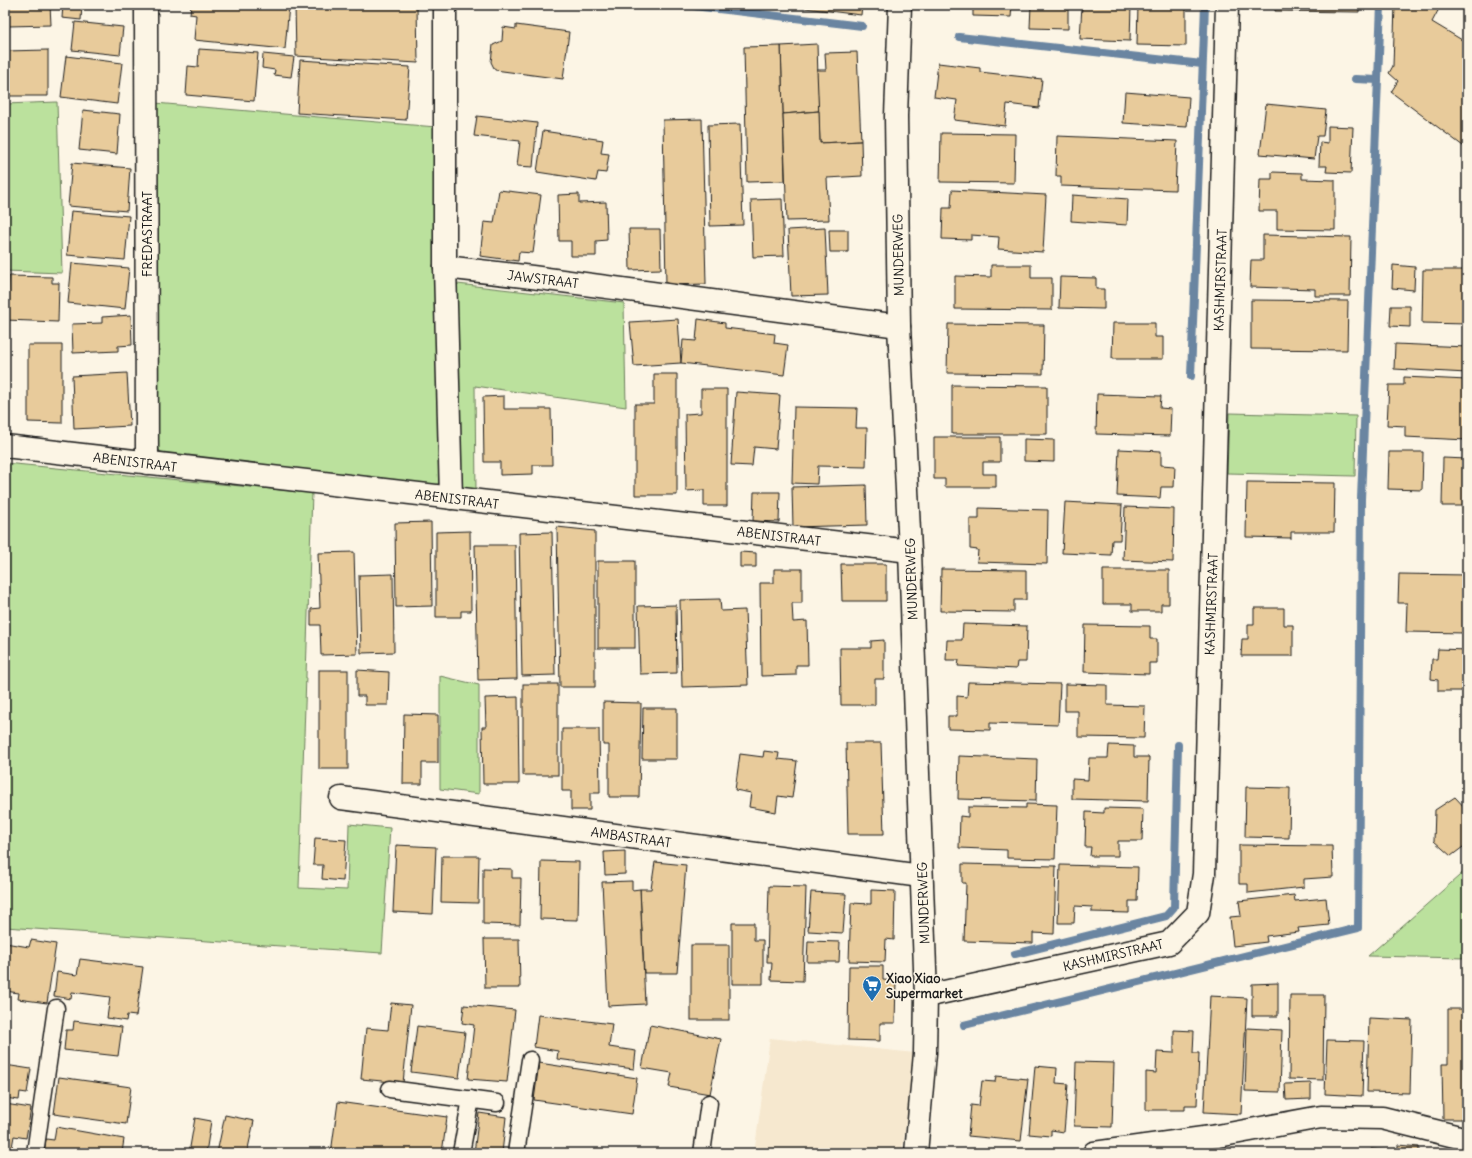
<svg xmlns="http://www.w3.org/2000/svg" width="1472" height="1158" font-family="Delius,sans-serif">
	<rect width="100%" height="100%" fill="#fcf5e5"/>
	<filter id="ink" filterUnits="userSpaceOnUse"><feTurbulence type="fractalNoise" baseFrequency=".025" numOctaves="2"/><feDisplacementMap in="SourceGraphic" scale="8" xChannelSelector="R" yChannelSelector="G"/><feConvolveMatrix kernelMatrix="1 2 1 2 8 2 1 2 1" color-interpolation-filters="sRGB"/></filter>
	<g filter="url(#ink)">
		<path fill="#f6e8cf" d="M770 1038 915 1053 902 1153H813L755 1147Z"/>
		<g fill="#bbe19d" stroke="#6c7e5c">
			<path d="M57 102 62 273 5 271V104Z"/>
			<path d="M155 103 436 127 440 282 624 303 626 407 475 386 476 493 168 458 159 450 155 435Z"/>
			<path d="M1229 413 1356 416 1355 476 1227 473Z"/>
			<path d="M5 463 312 493 299 888 347 890 349 824 390 828 382 953 5 927Z"/>
			<path d="M440 676 479 685V794L440 789Z"/>
			<path d="M1467 869V955L1465 958 1368 956Z"/>
		</g>
		<g fill="none" stroke-linecap="round" stroke-linejoin="round">
			<g stroke="#6a85a1" stroke-width="8">
				<path d="M685 5 862 26"/>
				<path d="M959 37 1202 64"/>
				<path d="M1355 79 1378 80"/>
				<path d="M1191 376 1205 5"/>
				<path d="M1015 954 1166 916 1174 907 1178 745"/>
				<path d="M964 1025 1358 928 1361 499 1381 5"/>
			</g>
		</g>
		<g fill="#e8cb9b" stroke="#1c1c1c">
			<path d="M5 5H50L51 25 8 26 7 7H5Z"/>
			<path d="M63 5H82L81 20 62 18Z"/>
			<path d="M191 5H289L285 49 194 40 196 15 190 14Z"/>
			<path d="M295 5H402L417 7 418 63 296 56Z"/>
			<path d="M797 5H862L861 15 797 7Z"/>
			<path d="M973 5H1012L1011 17 973 16Z"/>
			<path d="M1031 5H1068V29L1030 28Z"/>
			<path d="M1082 5H1131L1130 41 1080 39Z"/>
			<path d="M1138 5H1186V46L1137 45Z"/>
			<path d="M1275 5H1359V12L1275 11Z"/>
			<path d="M1395 5H1441L1432 22 1467 43V149L1391 92 1398 81 1389 73 1393 66Z"/>
			<path d="M75 22 123 27 120 55 72 50Z"/>
			<path d="M516 25 569 32 563 79 495 70 491 62 493 45 502 41 503 27 516 29Z"/>
			<path d="M817 44 819 111 783 114 781 46Z"/>
			<path d="M781 46 785 181 747 182 744 47Z"/>
			<path d="M199 49 258 53 254 101 186 95 188 66 198 67Z"/>
			<path d="M48 50V96H5V51Z"/>
			<path d="M857 52 861 141 820 143 817 70H826L825 53Z"/>
			<path d="M263 54 294 57 291 77 274 75 275 70 262 68Z"/>
			<path d="M66 56 122 63 117 104 61 97Z"/>
			<path d="M300 60 410 67 406 120 297 113Z"/>
			<path d="M938 63 980 68V72L1042 79 1039 108 1007 104 1005 126 954 120 957 100 934 97Z"/>
			<path d="M1125 92 1189 97 1187 127 1123 123Z"/>
			<path d="M1266 104 1326 110 1323 136H1317L1314 159 1260 154Z"/>
			<path d="M83 110 120 114 117 154 79 150Z"/>
			<path d="M819 111 820 143 861 141 862 176 827 178 829 220 787 221 783 114Z"/>
			<path d="M477 116 537 123 533 167 517 166 520 141 474 136Z"/>
			<path d="M702 119 706 284 666 285 663 120Z"/>
			<path d="M740 124 743 225 710 226 708 125Z"/>
			<path d="M1328 126 1353 127 1351 173 1326 172 1327 166H1319L1320 142 1328 143Z"/>
			<path d="M543 131 603 140 601 153 609 154 606 173 598 172 596 181 537 172Z"/>
			<path d="M941 133 1015 134 1014 183 940 182Z"/>
			<path d="M1057 136 1177 141 1175 190 1061 186V176H1056Z"/>
			<path d="M72 163 130 168 127 211 68 206Z"/>
			<path d="M1272 172 1302 173V179L1335 180V230L1277 229V211H1259L1260 179H1272Z"/>
			<path d="M499 190 541 195 533 253 519 252 518 261 480 256 484 222 494 223Z"/>
			<path d="M952 190 1046 195 1043 252 998 249 999 237 971 235V240L942 239 943 208H951Z"/>
			<path d="M579 194V203L606 202 607 240 596 241V256H571V241H559L558 195Z"/>
			<path d="M1072 195 1128 199 1127 225 1071 221Z"/>
			<path d="M782 199 784 256 753 257 751 200Z"/>
			<path d="M71 211 129 216 125 260 67 255Z"/>
			<path d="M825 228 828 295 791 296 788 230Z"/>
			<path d="M629 229H660L661 269 630 270Z"/>
			<path d="M829 230H848V252H830Z"/>
			<path d="M1263 235 1351 237 1350 296H1315V289L1250 287 1251 260H1263Z"/>
			<path d="M72 263 129 268 125 309 68 303Z"/>
			<path d="M991 265H1031V278H1052V310L955 309V276L991 277Z"/>
			<path d="M1393 265 1415 267 1414 290 1392 288Z"/>
			<path d="M1423 270H1467V324L1422 323Z"/>
			<path d="M9 276 52 277V283H59L58 322 5 320V292H8Z"/>
			<path d="M1060 277 1096 278V289H1104V309L1059 308Z"/>
			<path d="M1251 300 1348 301 1347 350 1251 349Z"/>
			<path d="M1391 306H1410V327L1390 326Z"/>
			<path d="M131 315 132 345 118 346V351L73 353 72 324 102 323V317Z"/>
			<path d="M678 319 681 363 634 366 630 322Z"/>
			<path d="M698 319 725 323V328L775 334 774 343 788 345 784 375 681 363 683 340 696 341Z"/>
			<path d="M1113 323H1155V337H1163V359H1112Z"/>
			<path d="M948 324 1044 325 1043 374 947 373Z"/>
			<path d="M1395 344 1467 347V373L1394 369Z"/>
			<path d="M28 345H62V423L28 422Z"/>
			<path d="M127 373 130 426 74 429 72 376Z"/>
			<path d="M654 374H677V495H635V404H654Z"/>
			<path d="M1404 377 1467 380V440L1405 437V426L1387 425 1389 385H1404Z"/>
			<path d="M952 385 1047 386V434H952Z"/>
			<path d="M701 389H727V506H704V490L686 491 685 414 701 413Z"/>
			<path d="M736 392 780 395 776 449 754 447 752 466 731 465Z"/>
			<path d="M1097 394 1161 396 1160 408 1171 409 1170 436 1096 434Z"/>
			<path d="M504 396V409H551L552 465H533V474L500 475V462H484L483 397Z"/>
			<path d="M794 407 857 408 856 428H867L866 467 818 466 817 484 792 483Z"/>
			<path d="M934 437H1000V462H983V474H996V487H945V479H934Z"/>
			<path d="M1024 439 1054 440V462L1024 461Z"/>
			<path d="M1119 449 1161 451V465L1175 466 1174 487H1161L1160 498 1117 496Z"/>
			<path d="M1389 452H1423L1422 490 1388 489Z"/>
			<path d="M1443 458 1467 459V506H1442Z"/>
			<path d="M1247 482 1335 483 1334 532H1291V538L1246 537Z"/>
			<path d="M866 485 867 525 793 527 792 487Z"/>
			<path d="M754 492H780L779 522 753 521Z"/>
			<path d="M1065 502 1122 505 1120 540H1112L1111 555 1062 553Z"/>
			<path d="M1125 507 1174 509 1173 562 1123 560Z"/>
			<path d="M979 508 1048 510 1047 564 977 562 978 550 970 549V519H979Z"/>
			<path d="M431 522 432 606 396 607 395 523Z"/>
			<path d="M557 527 595 531V687H560Z"/>
			<path d="M470 531 471 611H461V617H436V532Z"/>
			<path d="M552 532 555 675 522 676 519 533Z"/>
			<path d="M475 545H515L517 679 478 680Z"/>
			<path d="M354 552 357 654 321 655 320 625H311V609L320 608 318 553Z"/>
			<path d="M740 552 756 553V567H740Z"/>
			<rect x="598" y="561" width="37" height="87"/>
			<path d="M841 564H886V601H842Z"/>
			<path d="M774 569H802V603H792L793 622 807 621 808 665H796V675L761 676 760 583H774Z"/>
			<path d="M941 569 1026 570V600H1014V612L940 611Z"/>
			<path d="M1103 570H1169V604H1161V611H1132V604H1103Z"/>
			<path d="M393 574 394 652 361 653 359 575Z"/>
			<path d="M1399 574 1467 575V633L1406 632 1407 603H1398Z"/>
			<path d="M720 599 721 611 745 610 748 685 682 687 680 600Z"/>
			<path d="M676 605 677 673 640 674 638 606Z"/>
			<path d="M1254 608H1284V625H1293V656H1241L1242 639H1248V624H1254Z"/>
			<path d="M963 624 1027 626 1026 662H1017L1016 669 958 666 959 660H946L947 640H962Z"/>
			<path d="M1085 625 1150 626V639H1157V663H1149V674L1084 672Z"/>
			<path d="M884 640V679H875V705H841L840 648H871V641Z"/>
			<path d="M1438 649 1467 650V691H1438V680L1431 679 1432 659H1437Z"/>
			<rect x="319" y="670" width="29" height="99"/>
			<path d="M357 670 389 672 388 705H365V696H357Z"/>
			<path d="M968 682 1060 684 1058 725 990 723V730L948 729V716H957V696L967 697Z"/>
			<rect x="523" y="684" width="35" height="91"/>
			<path d="M1065 684 1107 685V705L1145 706 1144 738 1078 737V711H1065Z"/>
			<path d="M518 697 519 784H483L482 727H486L485 698Z"/>
			<path d="M603 702 641 703 639 797H609V745H603Z"/>
			<path d="M643 708H677V759H642Z"/>
			<path d="M404 714 438 715V763H422V784H403Z"/>
			<path d="M562 729H599L600 793H590V810H571V791H562Z"/>
			<path d="M846 743H881L884 834H848Z"/>
			<path d="M1109 745 1134 746V757H1149L1148 801 1072 799V779L1088 780 1089 758H1108Z"/>
			<path d="M764 751 779 753 778 759 797 761 792 798 778 796 776 812 749 807 751 793 735 790 740 754 763 757Z"/>
			<path d="M959 756 1037 759 1036 801 958 799Z"/>
			<path d="M1246 787 1290 788 1289 838 1245 837Z"/>
			<path d="M1455 797 1467 810V844L1451 856 1434 841 1435 810Z"/>
			<path d="M1026 804 1057 805 1055 859 1007 858V850L959 848 960 816 968 817V807L1026 808Z"/>
			<path d="M1104 808 1143 809 1142 841H1118V856H1090L1091 847H1085L1086 812 1104 813Z"/>
			<path d="M315 838 346 840 343 881 322 879 323 865H313Z"/>
			<path d="M396 845 436 847 433 914 393 912Z"/>
			<path d="M1239 845 1332 846 1333 877 1304 879V887L1248 893V884H1239Z"/>
			<path d="M625 851V874L605 875 604 852Z"/>
			<path d="M442 856H479L478 903 441 902Z"/>
			<path d="M541 861 579 862 578 920 540 919Z"/>
			<path d="M655 862 686 865 677 973H644L640 889H651Z"/>
			<path d="M962 864 1056 866 1054 934 1033 933V943L964 941 966 883H962Z"/>
			<path d="M1060 865 1138 867 1137 901H1129V913L1092 912V907L1075 906 1074 923H1058Z"/>
			<path d="M483 868 512 869V878H521L520 925 483 924Z"/>
			<path d="M632 881V890L640 889 645 1004 608 1006 602 882Z"/>
			<path d="M769 886 806 887 803 981 771 980 772 962H767Z"/>
			<path d="M871 890 895 891 894 940 886 939 885 962 849 961 851 903 871 904Z"/>
			<path d="M811 892 846 894 843 933 808 931Z"/>
			<path d="M1294 895 1295 901 1326 898 1329 925 1298 928 1299 932 1266 936 1267 942 1233 946 1230 917 1241 916 1239 901Z"/>
			<path d="M732 923H754V940H763V984H732Z"/>
			<path d="M484 939H519L520 988H485Z"/>
			<path d="M31 940 56 944 47 1003 18 999 19 993 5 991V943L29 947Z"/>
			<path d="M808 941 840 942 839 962H807Z"/>
			<rect x="691" y="945" width="38" height="75"/>
			<path d="M80 959 143 967 136 1016 127 1015 126 1021 107 1018 110 997 72 992 71 999 54 996 57 972 77 975Z"/>
			<path d="M849 966H883V980L896 981 895 1023H880V1041L848 1040Z"/>
			<path d="M1278 983V1016H1252V984Z"/>
			<path d="M1290 995H1324L1323 1080 1289 1079Z"/>
			<path d="M1210 996 1247 998 1241 1114 1204 1112Z"/>
			<path d="M391 1003 411 1005 403 1083 361 1079 366 1028 388 1030Z"/>
			<path d="M464 1005 515 1010 507 1082 468 1079 474 1025 462 1023Z"/>
			<path d="M1448 1009H1467V1119H1443L1442 1064H1448Z"/>
			<path d="M538 1015 612 1024 609 1047 636 1051 634 1069 557 1059 558 1051 534 1047Z"/>
			<path d="M1369 1018 1412 1020 1410 1093 1367 1092Z"/>
			<path d="M74 1021 122 1027 118 1056 64 1050 66 1030H73Z"/>
			<path d="M650 1025 721 1039 710 1094 669 1087 672 1073 642 1068Z"/>
			<path d="M417 1026 465 1032 459 1078 411 1072Z"/>
			<path d="M1247 1028 1282 1030 1280 1092 1245 1091Z"/>
			<path d="M1174 1030 1194 1031 1193 1053H1199L1197 1105H1185V1110H1146V1072L1156 1073 1157 1052 1174 1053Z"/>
			<path d="M1327 1040 1364 1041 1362 1096 1325 1094Z"/>
			<path d="M1076 1062 1114 1063 1112 1127 1074 1126Z"/>
			<path d="M539 1063 637 1078 632 1114 534 1100Z"/>
			<path d="M5 1065 31 1069 27 1093 20 1092 19 1100 5 1098Z"/>
			<path d="M1035 1066 1057 1068 1056 1083 1068 1084 1064 1132 1051 1130V1136L1029 1134Z"/>
			<path d="M996 1076 1028 1079 1021 1141 968 1136 971 1105 979 1106 982 1081 995 1082Z"/>
			<path d="M59 1077 131 1087 126 1124 54 1114Z"/>
			<path d="M1311 1083V1099L1286 1100 1285 1084Z"/>
			<path d="M338 1102 447 1117 442 1153H331Z"/>
			<path d="M5 1104 31 1108 26 1138 14 1136 12 1147 5 1146Z"/>
			<path d="M479 1113 506 1117 502 1153H474Z"/>
			<path d="M225 1115 254 1121 247 1153H217Z"/>
			<path d="M195 1118 211 1121 206 1153H189Z"/>
			<path d="M56 1127 124 1139 122 1153H44L46 1139 54 1140Z"/>
			<path d="M1398 1145 1419 1147V1153H1371V1149L1398 1151Z"/>
		</g>
		<g fill="none" stroke-linecap="round" stroke-linejoin="round">
			<g stroke="#1c1c1c" stroke-width="19">
				<g id="service">
					<path d="M390 1089 497 1103"/>
					<path d="M35 1153 56 1008"/>
					<path d="M461 1153 471 1099"/>
					<path d="M516 1153 530 1060"/>
					<path d="M702 1153 709 1103"/>
				</g>
			</g>
			<g stroke="#1c1c1c" stroke-width="25">
				<g id="minor">
					<path d="M146 5 147 463"/>
					<path d="M445 7V267L451 498"/>
					<path d="M445 267 532 277 899 326"/>
					<path d="M5 446 910 551"/>
					<path d="M341 798 921 876"/>
					<path d="M926 996 1169 943 1198 913 1204 874 1227 5"/>
					<path d="M1094 1153 1218 1136 1321 1117 1382 1118 1467 1139"/>
				</g>
			</g>
			<g stroke="#1c1c1c" stroke-width="25">
				<path id="tertiary" d="M900 5 896 116 899 326 910 551 926 996 925 1053 916 1153"/>
			</g>
			<use href="#service" stroke="#fcf5e5" stroke-width="16"/>
			<use href="#minor" stroke="#fcf5e5" stroke-width="22"/>
			<use href="#tertiary" stroke="#fcf5e5" stroke-width="22"/>
		</g>
	</g>
	<defs>
		<g id="supermarket-pin" transform="scale(1)"><path d="M0 17L-7.5 6A9.5 9.5 0 1 1 7.5 6Z" fill="#1f6fb2" stroke="#fcf5e5"/><path d="M-6-5.5h2.5l.6 2H6L4.5 2H-2.5L-4.4-4H-6ZM-1.5 3.2a1.3 1.3 0 1 0 .1 0ZM3 3.2a1.3 1.3 0 1 0 .1 0Z" fill="#fff"/></g>
	</defs>
	<g fill-rule="evenodd">
		<use href="#supermarket-pin" x="872" y="985"/>
	</g>
	<g text-anchor="middle" stroke-width="3" stroke-linejoin="round" paint-order="stroke">
		<g font-size="13" fill="#1c1c1c" stroke="#fcf5e5">
			<text transform="translate(147 234) rotate(-90)" y="5">FREDASTRAAT</text>
			<text transform="translate(898 255) rotate(-91)" y="5">MUNDERWEG</text>
			<text transform="translate(543 279) rotate(7)" y="5">JAWSTRAAT</text>
			<text transform="translate(1220 280) rotate(-88)" y="5">KASHMIRSTRAAT</text>
			<text transform="translate(135 462) rotate(7)" y="5">ABENISTRAAT</text>
			<text transform="translate(457 499) rotate(7)" y="5">ABENISTRAAT</text>
			<text transform="translate(779 536) rotate(7)" y="5">ABENISTRAAT</text>
			<text transform="translate(911 579) rotate(-92)" y="5">MUNDERWEG</text>
			<text transform="translate(1211 604) rotate(-88)" y="5">KASHMIRSTRAAT</text>
			<text transform="translate(631 837) rotate(8)" y="5">AMBASTRAAT</text>
			<text transform="translate(923 903) rotate(-92)" y="5">MUNDERWEG</text>
			<text transform="translate(1113 955) rotate(-13)" y="5">KASHMIRSTRAAT</text>
		</g>
		<g font-size="13" font-weight="bold" fill="#1c1c1c" stroke="#fcf5e5" text-anchor="start">
			<text x="886" y="983">Xiao Xiao<tspan x="886" dy="15">Supermarket</tspan></text>
		</g>
	</g>
	<rect width="1472" height="1158" fill="none" stroke="#fcf5e5" stroke-width="20"/>
	<rect x="10" y="10" width="1452" height="1138" fill="none" stroke="#1c1c1c" stroke-width="1.5" filter="url(#ink)"/>
</svg>
